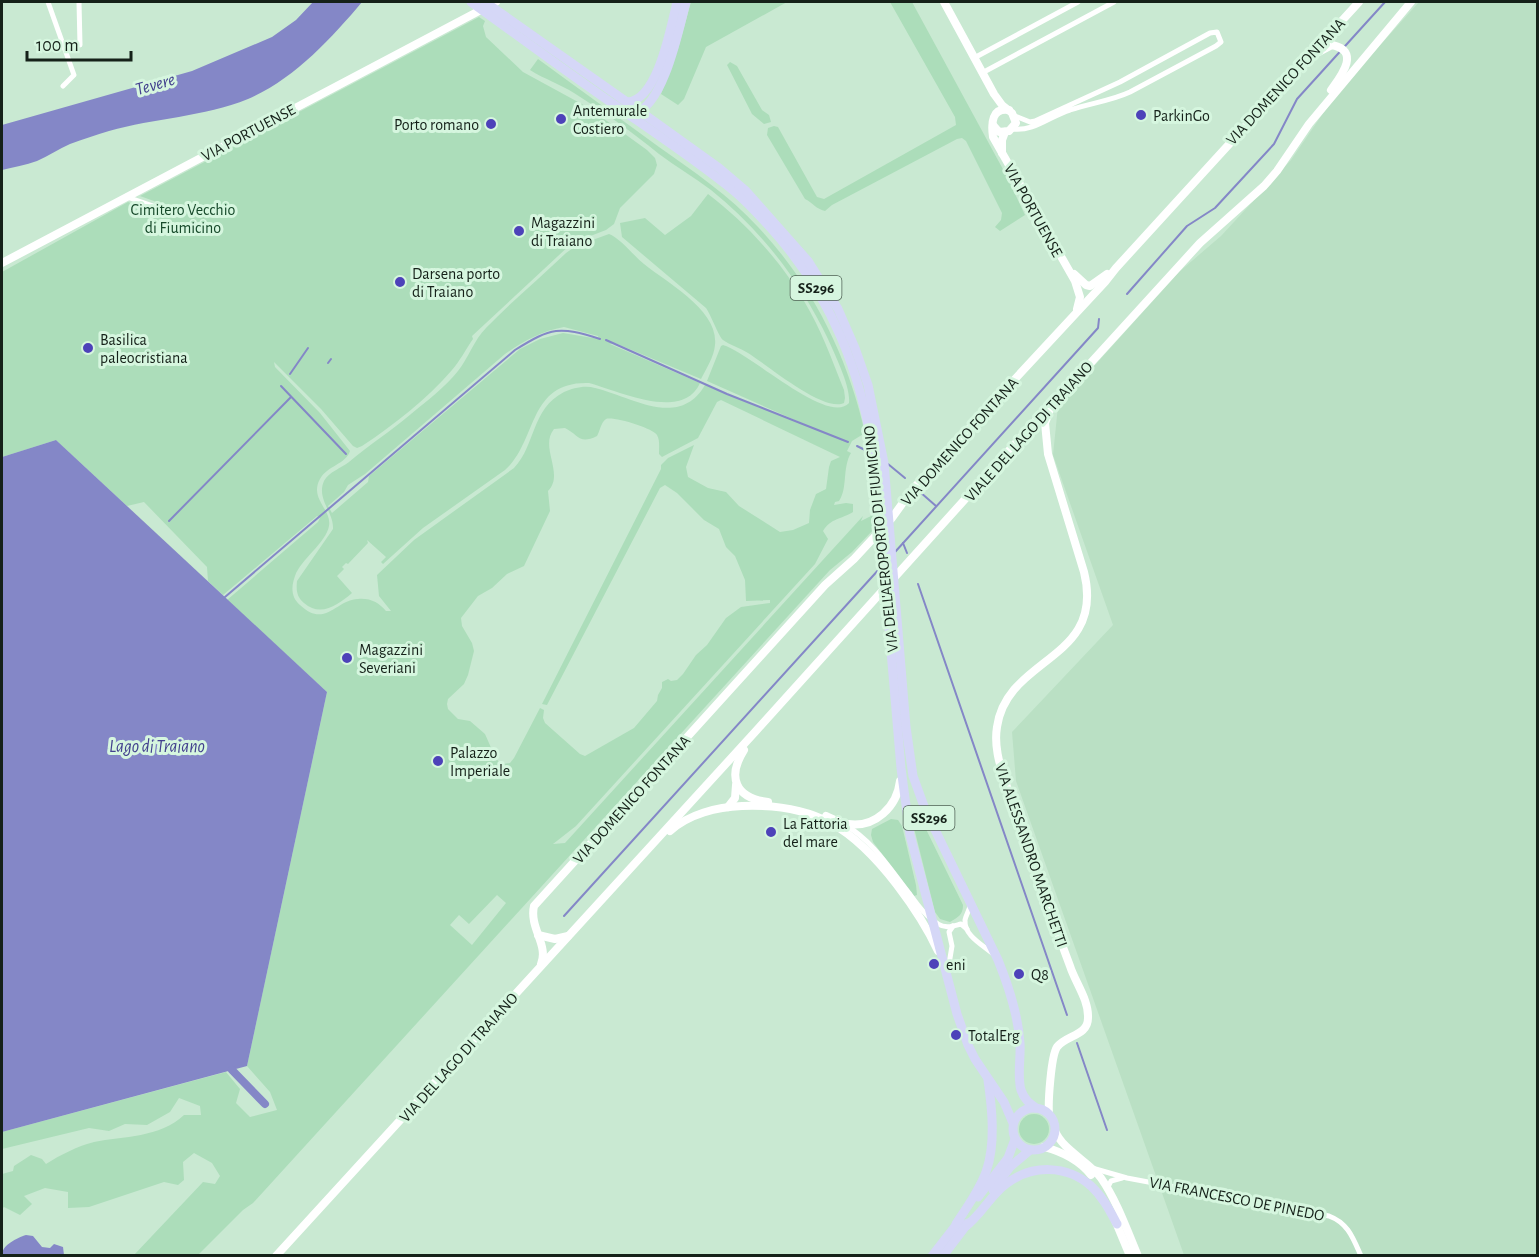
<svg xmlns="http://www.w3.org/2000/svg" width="1539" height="1257" font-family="'Alegreya Sans',sans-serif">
	<rect width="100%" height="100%" fill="#c9e9d2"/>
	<path fill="#bae0c4" d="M1419 2H1537V1255H1184L1016 781 1012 732 1113 625 1053 455 1058 406 1179 272 1221 236 1291 160 1337 93Z"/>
	<g fill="#acddba" fill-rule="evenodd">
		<path d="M691 2H787L706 47 684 99 678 105 661 94 678 49Z"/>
		<path d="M890 2H912L1005 173 1025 215 1000 231 995 227 1001 220 1002 213 966 141 962 138 957 139 832 205 825 211C816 209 813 203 805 199L767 135 768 128 774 126 778 127 817 197 824 199 956 125 955 117Z"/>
		<path d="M479 17 485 21 483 26 486 37 523 72 589 108 647 150 655 158 657 165 654 174 620 208 614 224 606 230 572 243 472 336 473 339C466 349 460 361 452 370 427 399 394 425 362 446L357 448 353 446 321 409 274 362 275 367 320 413 350 451C346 464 327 466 320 479 309 499 332 509 329 526 326 543 301 559 295 576 291 587 291 597 300 605 325 629 337 599 358 599 371 598 379 603 386 611H391L379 596 377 575 414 540 514 468C536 445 531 409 564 392 573 388 585 385 595 388 630 396 679 430 705 385L813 428 707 381 721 346 723 345C749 352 828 426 849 403 851 387 835 355 828 339 800 281 762 231 711 190 694 177 676 167 659 154 632 132 603 111 574 93 560 84 544 79 530 70L538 59C578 88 619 118 659 147 694 172 729 195 758 227 812 284 848 357 865 433L852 441 847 451 851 453C842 468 848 488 839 501L835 502 834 505 846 503 853 504V512C842 519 831 518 823 531L828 539 815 564 576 826 553 844 565 843 863 516 861 521 873 515 874 529 852 552 830 570 253 1203 243 1210 198 1255H134L203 1182 215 1184 220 1176 212 1163 194 1153 183 1162 184 1180 178 1185 164 1182 89 1207 68 1208V1192L45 1188 24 1196 32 1204 20 1215 4 1207 2 1209V1174L13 1171 14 1166 31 1155 42 1159 46 1164C60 1155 78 1146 94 1142 123 1136 160 1138 184 1115H201L200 1106 179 1098 170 1112 147 1125 125 1124 109 1131 89 1128 2 1149V1132L226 1072 240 1089 236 1103 250 1117 277 1110 270 1092 247 1066 327 692 227 600 318 522 320 518 317 516 223 595 208 581 207 567 144 502 127 506 56 440 2 457V272L128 202 158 213 162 204 140 196ZM721 400 840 457 831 461 829 467 826 489 816 494 810 510 809 523 793 530 780 532 739 506 726 492 708 488 688 477 686 467 694 445 668 458 661 465V469L542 704 547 705 660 488 665 485 677 493 704 520 719 529 726 547 735 556 745 580 746 601 770 600V603L741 607 726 618 707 645 696 655 683 674 677 680 671 681 668 679 662 682V688L658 695 657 701 634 728 585 756 580 754 545 723 543 718 544 710 540 708 514 758 510 763 502 764 496 759 485 734 470 721 458 719 448 709 447 704 448 699 464 684 468 675 474 651 472 643 462 626 461 618 478 596 492 588 507 574 524 566 550 511 548 491C565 474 539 447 554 429L565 428C579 435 579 445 597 436 600 431 601 422 606 419 613 416 653 428 657 435 660 440 659 448 659 454L662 457 698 438 717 402ZM497 895 506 903 472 945 450 925 459 915 469 924Z"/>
		<path d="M730 62 737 66 762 110 769 115 771 122 764 124 752 114 727 65Z"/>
		<path d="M708 194C745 222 780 260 804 301 821 329 832 360 844 390L845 398 844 403C824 413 766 364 748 353 740 348 730 345 723 340 719 337 711 315 706 308L622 237 620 223 645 218 665 235 691 216Z"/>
		<path d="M609 234C619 237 635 257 644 264 667 283 719 310 715 345 714 357 706 369 701 379L615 343 610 344 700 383C683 422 619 391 589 383 527 381 538 441 505 470L423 528 383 564 381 562 386 557 367 540 368 543 348 564 346 563 342 567 344 569 337 576 352 593C339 604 321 618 304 603 297 597 296 591 297 581L333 529C334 512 316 499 324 481 329 472 341 468 349 462 369 445 391 431 411 414 427 401 445 387 458 371 469 357 474 340 486 328 511 302 540 278 566 253L576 246ZM564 327 598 336 599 339 563 333 540 339 520 349 369 476 368 482 332 513 328 506 344 492 348 485 365 474 505 354C524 341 541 331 564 327Z"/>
		<path d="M917 806 923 823 963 905C963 915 958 917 950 922L940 919 935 912 909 808Z"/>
		<path d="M891 819 898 820 902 826 916 885 917 895 914 896 873 842 871 835 872 829Z"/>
		<circle cx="1034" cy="1129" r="15"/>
	</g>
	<g fill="#8487c7">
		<path d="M313 2H362C331 39 293 80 248 99 204 117 154 118 109 131 96 135 83 139 70 144 59 149 48 156 37 161 26 165 13 167 2 170V125L192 71 272 37 296 20Z"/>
		<path d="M56 440 327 692 247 1066 2 1132V457Z"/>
		<path d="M26 1235 33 1236 42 1247 50 1248 54 1244 63 1247 64 1255H2C2 1245 17 1238 26 1235Z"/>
	</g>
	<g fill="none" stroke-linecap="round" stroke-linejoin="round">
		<g stroke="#8487c7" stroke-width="2">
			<path d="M1127 294 1187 226 1215 208 1274 144 1297 99 1385 2"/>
			<path d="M606 340 727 394 848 442"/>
			<path d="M328 363 331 359"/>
			<path d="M290 374 308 348"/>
			<path d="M281 386 346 454"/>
			<path d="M857 446 871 453"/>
			<path d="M888 464 905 478"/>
			<path d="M920 492 936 506"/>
			<path d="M169 521 291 397"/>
			<path d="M903 543 907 553"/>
			<path d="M895 552 1098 328 1099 319"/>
			<path d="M918 584 1067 1015"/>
			<path d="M225 597 515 350C552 327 559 326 600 339"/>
			<path d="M564 916 881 567"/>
			<path d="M1077 1043 1107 1130"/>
		</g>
		<path stroke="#8487c7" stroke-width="8" d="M232 1070 265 1104"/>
		<g stroke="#fff" stroke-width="5">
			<path d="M48 2 74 75 63 86"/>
			<path d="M79 2 80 45"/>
			<path d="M974 58 1078 2"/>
			<path d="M982 73 1114 2"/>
			<path d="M1012 129C1034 132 1050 116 1070 110 1090 103 1111 101 1130 92L1216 46 1221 42 1217 32 1210 33 1120 82 1035 121 1030 122 1015 116"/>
			<path d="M127 197 159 208"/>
			<path d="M845 825C873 841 890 869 909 893 917 904 926 917 938 924 946 929 953 926 961 924L967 929"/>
			<path d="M970 906C969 911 966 915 965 920 964 936 983 945 993 954"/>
			<path d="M948 970 952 946 949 932 953 926"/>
			<path d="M1092 1168 1127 1178 1329 1216C1348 1223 1353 1238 1361 1256"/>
			<path d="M1107 1189 1111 1181 1122 1178"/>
		</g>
		<g stroke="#fff" stroke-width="8">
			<path d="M944 2 994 94 1002 105 1012 113 1016 123 1009 131 999 132 993 125"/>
			<path d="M1315 54 1332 45C1361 51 1341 76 1331 90"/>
			<path d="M1009 110C992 107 991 123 993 137L1075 281 1080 297 1077 309"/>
			<path d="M1002 153V140L1005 132"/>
			<path d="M2 263 496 2"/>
			<path d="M1074 274 1086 285 1090 286 1107 274"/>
			<path d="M744 750C727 777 735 798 768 802"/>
			<path d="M728 807 735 798 736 785"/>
			<path d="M826 816C833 819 840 823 848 824 875 828 897 807 900 781"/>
			<path d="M670 831C689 814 717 807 742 806 816 803 853 828 897 885 913 906 927 927 938 951"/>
			<path d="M538 935 555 939 568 936"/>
			<path d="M541 964C549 945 529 928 534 906L825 585 854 559 892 518 912 490 1105 282 1116 268 1359 2"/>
			<path d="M1049 1114C1048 1102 1051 1056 1057 1047 1066 1035 1088 1036 1088 1018 1089 1000 1075 982 1070 966 1047 905 1026 843 1005 781 999 763 994 745 997 727 1007 656 1106 661 1084 572L1048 454 1045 423 1051 407"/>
			<path d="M1055 1131C1063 1150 1088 1161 1101 1178 1117 1201 1127 1230 1138 1256"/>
			<path d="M1044 1147C1063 1152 1079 1160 1091 1175"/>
			<path d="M1115 1220 1130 1256"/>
			<path d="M276 1256 755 732 1041 415 1056 401 1200 243 1264 186 1277 171 1309 124 1411 2"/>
		</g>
		<g stroke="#d5d7f7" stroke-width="9">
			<path d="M471 2C520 37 569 74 619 108 658 135 697 161 734 191 746 201 758 214 769 226 832 295 862 373 875 464L901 768 910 835 957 1014 968 1045 975 1059 1004 1102 1013 1123"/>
			<path d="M485 2 641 112 719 168 746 191 808 261 838 309 855 348 868 385 884 463 906 727 913 776 925 809 998 960C1009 987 1018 1014 1020 1043 1021 1058 1017 1076 1021 1090 1024 1099 1029 1103 1036 1108"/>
			<path d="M627 102C658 101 671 26 677 2"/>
			<path d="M635 113C664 105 679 28 686 2"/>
			<circle cx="1034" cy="1129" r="21"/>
			<path d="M993 1190 1010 1167 1030 1150"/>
			<path d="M978 1197 1008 1158 1015 1139"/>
			<path d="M956 1224C967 1207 979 1191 986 1172 996 1144 992 1108 988 1080"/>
			<path d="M965 1227C981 1215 990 1196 1006 1184 1032 1164 1067 1165 1091 1186 1103 1197 1110 1211 1117 1224"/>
			<path d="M932 1256 960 1220"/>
			<path d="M943 1256 968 1223"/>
		</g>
	</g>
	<g fill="#4d42b9" stroke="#d6f6df" stroke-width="2">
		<circle cx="1141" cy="115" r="6"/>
		<circle cx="561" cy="119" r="6"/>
		<circle cx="491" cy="124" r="6"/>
		<circle cx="519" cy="231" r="6"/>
		<circle cx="400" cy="282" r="6"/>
		<circle cx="88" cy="348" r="6"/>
		<circle cx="347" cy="658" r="6"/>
		<circle cx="438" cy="761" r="6"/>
		<circle cx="771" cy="832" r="6"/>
		<circle cx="934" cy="964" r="6"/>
		<circle cx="1019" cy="974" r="6"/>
		<circle cx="956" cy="1035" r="6"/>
	</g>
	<g text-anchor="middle" stroke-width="6" stroke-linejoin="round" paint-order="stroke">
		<g fill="#d6f6df" stroke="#4f6154" stroke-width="1.5">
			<rect x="790.5" y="276" width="51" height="24" rx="4.5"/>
			<rect x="903.5" y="806" width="51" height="24" rx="4.5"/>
		</g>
		<g font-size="15" font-weight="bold" fill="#152119">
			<text x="816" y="293">SS296</text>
			<text x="929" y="823">SS296</text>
		</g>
		<g font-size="16" fill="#152119" stroke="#d6f6df">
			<text transform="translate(1285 81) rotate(-47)" y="6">VIA DOMENICO FONTANA</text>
			<text transform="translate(248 132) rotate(-28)" y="6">VIA PORTUENSE</text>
			<text transform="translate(1034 210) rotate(61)" y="6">VIA PORTUENSE</text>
			<text transform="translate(1028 431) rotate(-48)" y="6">VIALE DEL LAGO DI TRAIANO</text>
			<text transform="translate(959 441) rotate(-48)" y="6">VIA DOMENICO FONTANA</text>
			<text transform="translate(880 539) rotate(-96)" y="6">VIA DELL'AEROPORTO DI FIUMICINO</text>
			<text transform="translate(631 799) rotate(-48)" y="6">VIA DOMENICO FONTANA</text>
			<text transform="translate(1032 855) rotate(71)" y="6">VIA ALESSANDRO MARCHETTI</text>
			<text transform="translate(458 1057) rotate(-48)" y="6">VIA DEL LAGO DI TRAIANO</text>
			<text transform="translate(1237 1198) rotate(11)" y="6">VIA FRANCESCO DE PINEDO</text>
		</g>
		<g font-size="16" fill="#152119" stroke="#d6f6df" text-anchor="start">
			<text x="573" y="116">Antemurale<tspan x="573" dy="18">Costiero</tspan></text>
			<text x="1153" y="121">ParkinGo</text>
			<text x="479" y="130" text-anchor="end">Porto romano</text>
			<text x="531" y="228">Magazzini<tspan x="531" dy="18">di Traiano</tspan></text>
			<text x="412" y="279">Darsena porto<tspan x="412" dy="18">di Traiano</tspan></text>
			<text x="100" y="345">Basilica<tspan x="100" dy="18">paleocristiana</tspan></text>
			<text x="359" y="655">Magazzini<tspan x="359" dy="18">Severiani</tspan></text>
			<text x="450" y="758">Palazzo<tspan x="450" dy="18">Imperiale</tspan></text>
			<text x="783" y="829">La Fattoria<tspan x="783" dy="18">del mare</tspan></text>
			<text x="946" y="970">eni</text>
			<text x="1031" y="980">Q8</text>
			<text x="968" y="1041">TotalErg</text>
		</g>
		<g font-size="16" fill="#16492a" stroke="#d6f6df">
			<text x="183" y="215">Cimitero Vecchio<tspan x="183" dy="18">di Fiumicino</tspan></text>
		</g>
		<g font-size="18" font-style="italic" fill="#43418e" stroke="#d6f6df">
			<text transform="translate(155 84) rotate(-16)" y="6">Tevere</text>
			<text x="157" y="752">Lago di Traiano</text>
		</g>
	</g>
	<rect width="1539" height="1257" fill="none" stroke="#152119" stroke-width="6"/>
	<path d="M27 51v9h104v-9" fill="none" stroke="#152119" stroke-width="3"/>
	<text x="36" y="51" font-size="18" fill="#152119" stroke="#d6f6df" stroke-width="4.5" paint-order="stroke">100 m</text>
</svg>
